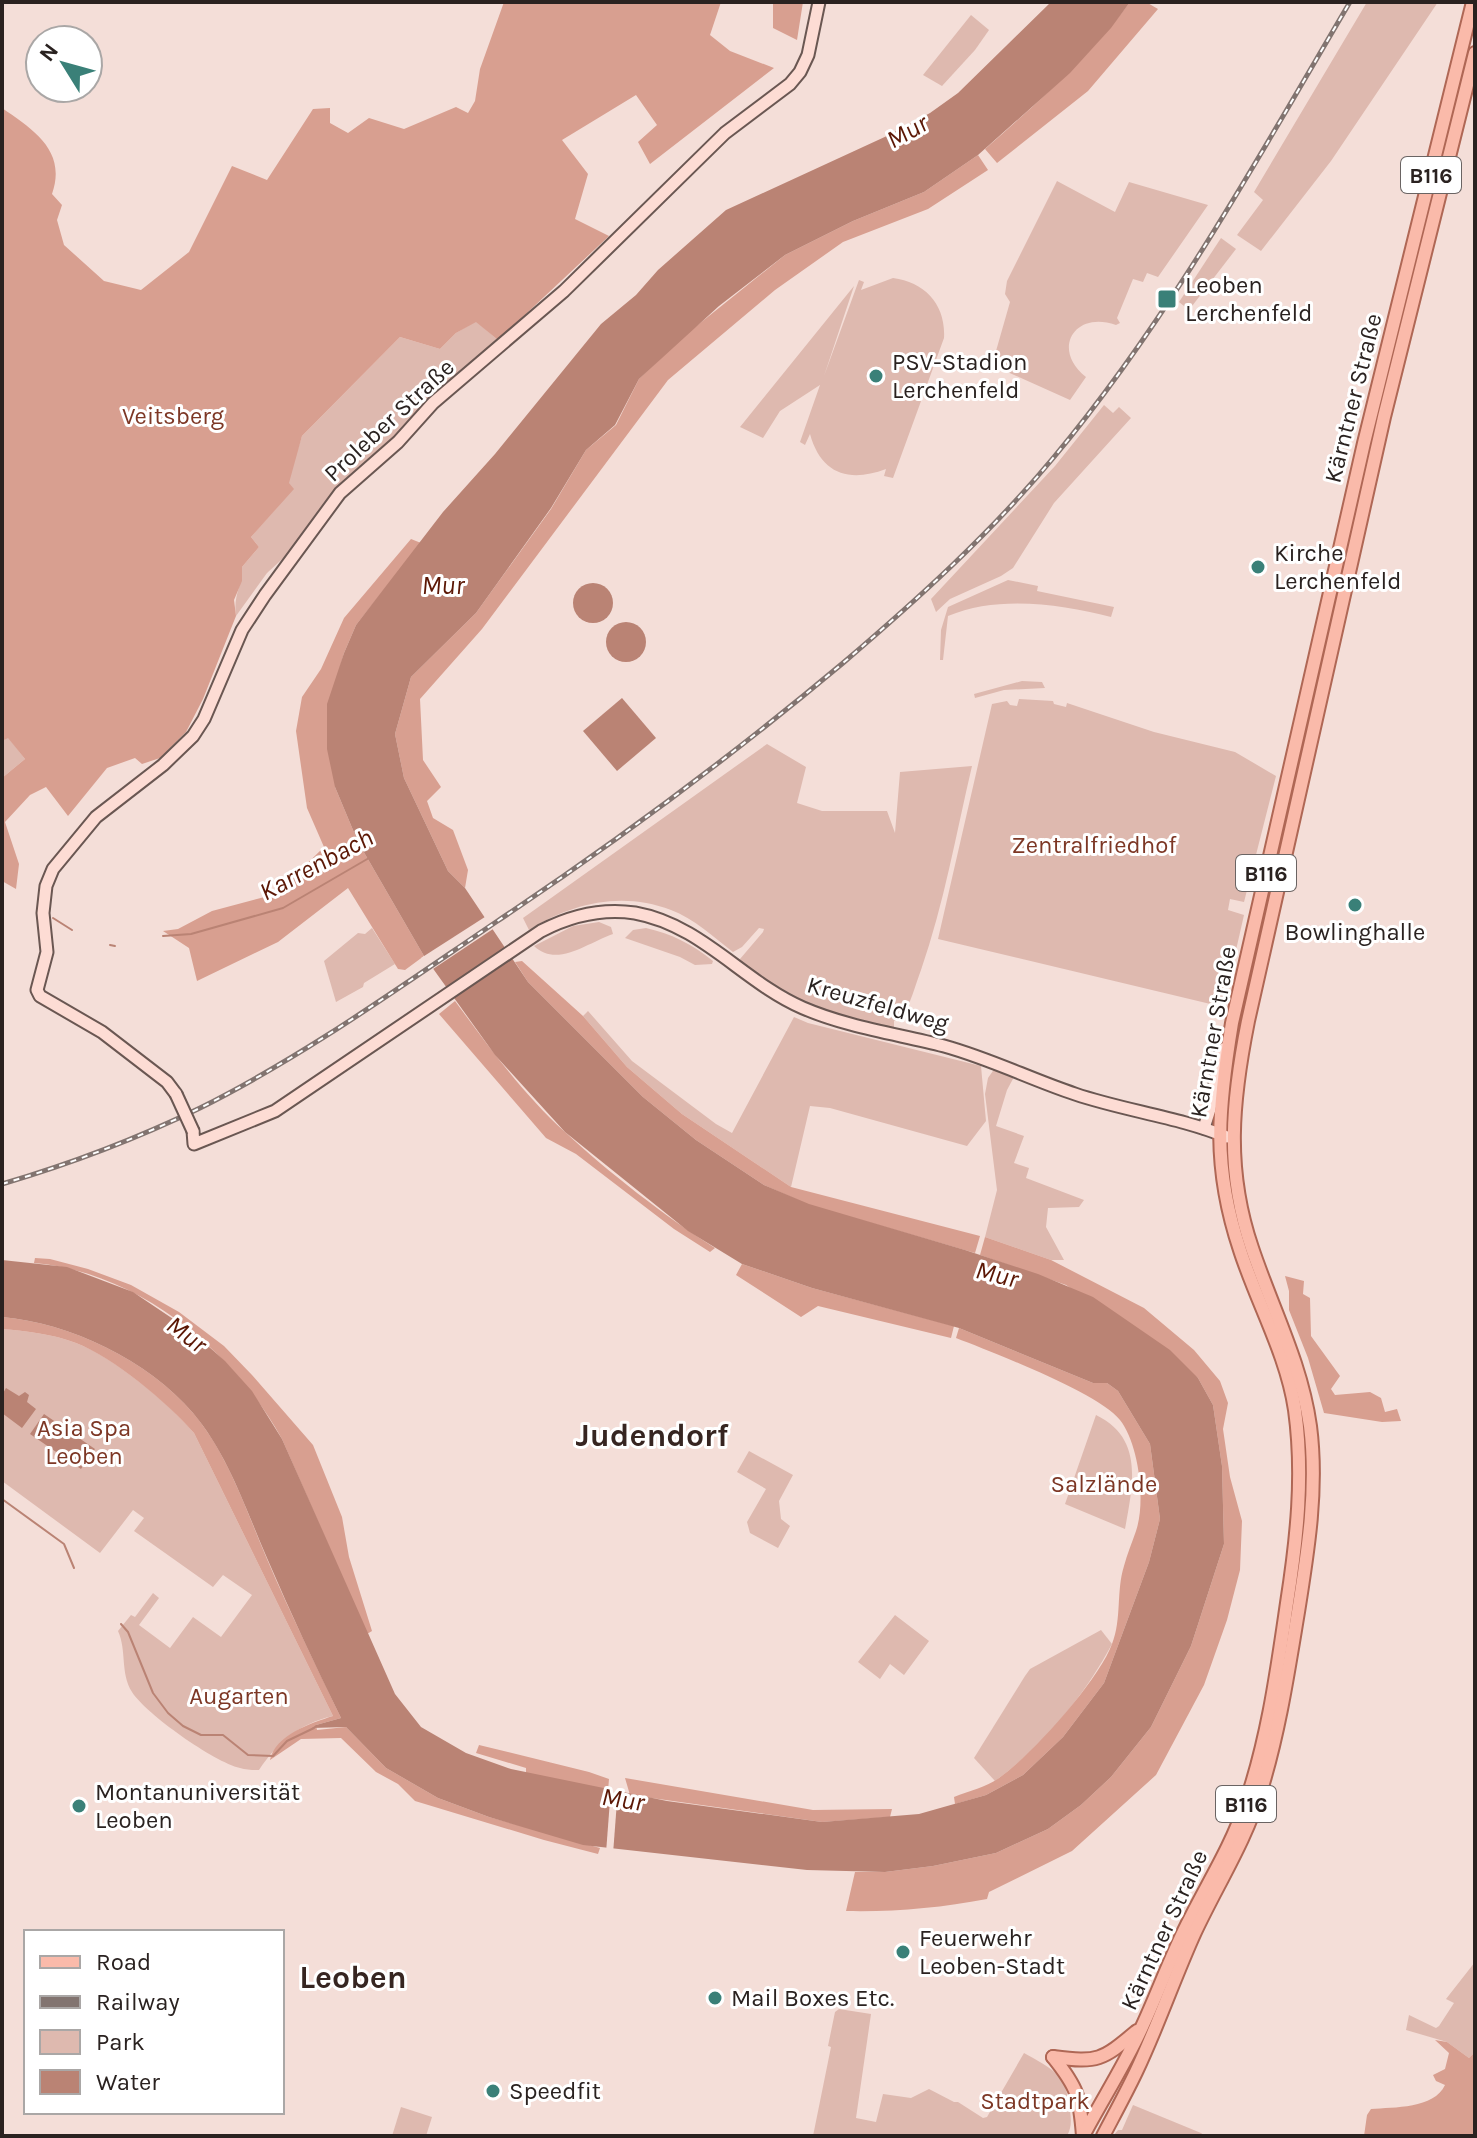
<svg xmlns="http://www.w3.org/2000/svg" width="1477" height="2138" font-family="Karla,sans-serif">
	<rect width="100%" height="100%" fill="#f4ded8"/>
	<g fill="#deb9af">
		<path d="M1367 2H1438L1331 161 1261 251 1237 235 1263 200 1254 192Z"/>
		<path d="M971 15 989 30 975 50 942 86 923 75Z"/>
		<path d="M1057 181 1115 212 1129 182 1208 205 1158 277 1147 273 1143 282 1133 279 1117 318 1120 323 1116 325C1074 310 1051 350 1086 377L1070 400 992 365 1010 302 1005 294 1007 281Z"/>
		<path d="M1221 238 1236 249 1189 310 1179 302Z"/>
		<path d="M893 278C925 282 946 305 944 338L893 478 884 476 886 469C849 483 821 474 810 434L805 445 800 442 820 385 780 411 763 438 740 427 854 286 824 376 859 280 864 282 861 290Z"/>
		<path d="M476 321 499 341 431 399 386 446 345 481 291 551 267 573 236 616C233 594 242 588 242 567L259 547 251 537 280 504 302 436 400 337 440 349 456 333Z"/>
		<path d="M1104 405 1113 413 1119 407 1131 418 1054 503 1013 568 1001 576 950 599 936 612 931 599 1055 466Z"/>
		<path d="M1008 580 1038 586 1037 591 1114 607 1111 617C1060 604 998 595 948 616L943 660H940L941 630 948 607Z"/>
		<path d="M1022 681 1042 682 1045 688 1004 690 975 698 974 694Z"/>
		<path d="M1019 699 1053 701 1054 704 1066 707 1067 703 1154 732 1235 752 1276 776 1244 902 1230 899 1228 910 1244 915 1223 1007 938 939 992 704 1007 701 1010 705 1017 706Z"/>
		<path d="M8 737 25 759 2 778V741Z"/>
		<path d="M767 744 806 767 797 803 822 811H887L895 833 900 772 972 766C956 834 944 904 921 970 915 986 910 1007 899 1021H894V1028C838 1023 787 996 742 965L740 959 763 932 764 929 759 928 742 947 733 952C715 938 693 918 671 910 622 891 572 903 529 930L523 918Z"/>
		<path d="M599 922 611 927 613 934C587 943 557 968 534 946L573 926Z"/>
		<path d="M372 928 395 964 364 983 363 987 336 1002 324 961 358 933 365 934Z"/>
		<path d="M646 928C672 934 692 944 713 961L712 964 695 965 680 957 625 938 633 930Z"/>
		<path d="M588 1011 632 1061 716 1124 732 1133 794 1017 808 1023 981 1066 986 1121 967 1146 830 1108 810 1106 791 1187 682 1114 627 1067 583 1016Z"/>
		<path d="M995 1068 1014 1077 1007 1090 996 1126 1024 1136 1014 1163 1029 1168 1026 1178 1084 1200 1079 1207 1048 1208 1046 1227 1064 1260H1051L985 1237 997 1190 985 1094 988 1078Z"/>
		<path d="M2 1329C26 1331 53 1334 76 1343 113 1357 168 1402 194 1433L333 1716C298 1724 278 1742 259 1770 253 1770 246 1770 240 1768 214 1762 146 1714 132 1692 120 1673 127 1651 118 1631L131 1615 135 1617 153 1593 159 1598 139 1625 170 1648 193 1617 221 1637 252 1595 223 1575 213 1587 134 1531 144 1518 133 1510 100 1553 2 1481Z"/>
		<path d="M1096 1415C1144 1438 1133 1485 1125 1529L1065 1504Z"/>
		<path d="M749 1451 793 1475 779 1501 781 1519 790 1526 778 1548 750 1533 747 1522 766 1489 737 1472Z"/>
		<path d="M895 1615 929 1641 904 1675 890 1664 880 1679 858 1662Z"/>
		<path d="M1101 1630 1112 1644C1085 1695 1042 1747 995 1781L974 1758 1025 1676 1030 1669Z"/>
		<path d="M1475 1962V2052L1469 2058 1447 2042 1406 2030 1409 2015 1436 2028 1439 2026 1454 2003 1446 1999Z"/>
		<path d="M839 2009 871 2014 856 2118 876 2122 883 2094 911 2098 929 2089 954 2102H958L983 2118 987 2117 1024 2053C1054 2070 1066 2074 1070 2110 1071 2120 1072 2127 1067 2136H813L831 2047 828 2046 835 2012Z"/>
		<path d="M1133 2105 1201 2133 1205 2136H1113L1118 2130H1122Z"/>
		<path d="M401 2107 432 2117 426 2136H392Z"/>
	</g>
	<g fill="#d89f90">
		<path d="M504 2H721L710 35 730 51 774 68 650 164 638 142 657 125 636 95 562 140 588 174 575 219 609 236 498 340 476 322 456 333 440 349 400 337 302 436 289 483 294 489 251 537 259 547 242 567V581L234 600 236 616 203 699 186 732 160 758 142 764 135 758 107 768 68 816 46 787 30 795 5 822 19 864 16 889 2 881V778L25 759 8 738 2 741V108C34 130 67 151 52 194L62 205 57 220 64 245 104 281 141 290 189 252 232 166 267 180 313 109 330 108V123L348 133 369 118 404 129 456 107 468 113 475 101 480 69Z"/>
		<path d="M773 2H803L797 40 773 28Z"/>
		<path d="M1130 2H1146L1158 9 1088 91 997 163 985 149C1037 103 1089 58 1130 2Z"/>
		<path d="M978 155 988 170 928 209 843 242 775 290 668 380 482 629 420 699 423 760 441 787 427 801 433 818 453 830 468 870 465 888 448 871 404 778 395 734 411 677 476 613 551 509 586 450 616 425 639 379 684 336 785 255 853 221 924 192Z"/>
		<path d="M411 539 421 543 356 625 344 653 338 674 335 787 358 842 424 956 405 970 398 969 348 888 278 942 197 981 189 948 163 931 178 929 212 911 276 894 324 847 307 808 296 731 302 697 321 669 344 618Z"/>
		<path d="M522 961 583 1016 627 1067 682 1114 791 1187 980 1236 975 1253 809 1205 764 1185 696 1140 643 1097 528 982 515 962Z"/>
		<path d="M455 1001C489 1047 523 1094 565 1132 608 1172 666 1217 715 1248L710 1252 674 1229 576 1154 546 1138 439 1014Z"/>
		<path d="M985 1237 1051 1260 1144 1308 1194 1350 1220 1381 1228 1403 1223 1429 1230 1477 1242 1521 1240 1570 1227 1620 1204 1685 1156 1775 1072 1851 989 1892 987 1899C940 1908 894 1912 846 1911L855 1872H885L933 1866 996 1853 1048 1829 1081 1805 1111 1777 1151 1727 1191 1646 1224 1544 1222 1466 1213 1405 1198 1378 1066 1285 980 1255Z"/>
		<path d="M35 1258 50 1259 88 1269 131 1285 179 1312 224 1346 252 1375 313 1445 342 1517 349 1557 372 1631 367 1634 282 1439C233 1350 138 1272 34 1263Z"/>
		<path d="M742 1264 812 1288 954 1326 951 1338 818 1306 801 1317 736 1275Z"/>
		<path d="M1285 1276 1304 1281 1303 1294 1310 1298 1311 1336 1340 1376 1331 1389 1335 1395 1370 1392 1381 1398 1385 1412 1397 1409 1401 1421 1382 1422 1324 1413 1308 1358 1289 1310V1291Z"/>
		<path d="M2 1317C70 1323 148 1360 193 1413 228 1454 246 1510 267 1559 290 1613 316 1665 341 1718L316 1725 317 1730 346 1727 386 1768 438 1798 489 1817 600 1848 598 1854 544 1840 415 1801 398 1784 376 1772 341 1738 301 1739 270 1760C275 1735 311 1723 333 1716L194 1433C168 1403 113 1357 76 1343 53 1334 26 1331 2 1329Z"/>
		<path d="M959 1328 1093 1383H1107L1118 1391 1150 1444 1160 1519 1149 1562 1104 1683 1063 1737 1023 1775 986 1795 955 1804 954 1797C969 1791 986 1787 999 1778 1031 1756 1099 1680 1112 1644 1122 1619 1116 1591 1124 1566 1127 1554 1132 1543 1136 1531 1146 1502 1139 1444 1120 1420 1099 1393 992 1352 956 1338Z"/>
		<path d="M479 1745 589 1772 609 1779 608 1791 526 1773V1768L476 1753Z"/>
		<path d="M625 1778 813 1810 892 1809 890 1817 822 1822 630 1795Z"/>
		<path d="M1435 2040 1447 2042 1469 2058 1475 2052V2136H1364L1367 2115 1371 2109C1394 2107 1434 2109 1445 2085L1436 2081 1433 2075 1445 2069 1449 2053Z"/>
	</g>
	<g fill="#ba8374">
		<path d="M1051 2H1130L1111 28 1070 73 978 155 924 192 853 221 785 255 719 306 639 379 615 425 586 450 551 508 476 613 411 677 395 734 404 778 448 871 465 888 528 982 643 1097 696 1140 764 1185 809 1204 965 1250 1038 1274 1093 1297 1170 1350 1198 1378 1213 1405 1222 1466 1224 1544 1191 1646 1151 1727 1111 1777 1081 1805 1048 1829 996 1853 933 1866 885 1872 807 1870 583 1845 489 1817 438 1798 386 1768 346 1727 312 1728 316 1725 341 1718C315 1665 290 1612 267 1558 246 1510 228 1454 193 1413 148 1360 70 1323 2 1317V1260L67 1267 133 1292 191 1331 225 1361 252 1391 282 1439 395 1694 421 1727 466 1753 511 1769 667 1801 822 1822 919 1814 986 1795 1023 1775 1063 1737 1104 1683 1149 1562 1160 1519 1150 1444 1118 1391 1107 1383H1093L959 1328 812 1288 742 1264 688 1231 565 1132 495 1055 424 956 358 842 335 787 327 749V704L344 653 356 625 443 512 495 454 601 324 636 295 658 270 726 210 889 135 930 113 958 93Z"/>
		<circle cx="593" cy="603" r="20"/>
		<circle cx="626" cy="642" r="20"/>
		<path d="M622 698 656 738 617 771 583 731Z"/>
		<path d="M6 1388 19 1396 25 1392 29 1395 27 1402 36 1409 22 1428 2 1413V1395Z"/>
		<path d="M44 1414 95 1449 81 1469 30 1434Z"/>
	</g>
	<g fill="#f4ded8">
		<path d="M488 915 496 927 430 971 421 958Z"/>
		<path d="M611 1787 618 1788 613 1854 606 1853Z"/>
	</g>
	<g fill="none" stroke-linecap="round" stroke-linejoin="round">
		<g stroke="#ba8374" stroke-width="2">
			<path d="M2 883 3 884"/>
			<path d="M53 918 72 930"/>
			<path d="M163 936 191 934 283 908 369 858"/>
			<path d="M110 945 115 946"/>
			<path d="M2 1499 64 1544 74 1568"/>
			<path d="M121 1624 128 1632 153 1693 168 1713 183 1726 201 1735H223L248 1755 273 1756 287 1741 314 1728"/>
		</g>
		<g stroke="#6a5752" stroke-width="15">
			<g id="secondary">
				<path d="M176 1094 167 1082 102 1032 40 996 37 990 47 952 43 913 46 886 53 869 96 817 163 765 193 736 204 719 242 630 265 595 340 493 398 442 433 403 564 291 725 133 790 84 800 72 808 55 819 2"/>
				<path d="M1204 1128 1210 1109 1221 1050 1228 1047"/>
				<path d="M193 1131 194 1144 275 1111 541 931C570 916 602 908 635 913 702 925 743 982 803 1008 847 1027 897 1034 944 1046 991 1059 1030 1079 1075 1094 1125 1111 1179 1117 1227 1137"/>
			</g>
		</g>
		<g stroke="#af6755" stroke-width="16">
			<g id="primary">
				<path d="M1053 2057C1099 2063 1102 2060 1137 2031"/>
				<path d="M1053 2057C1078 2088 1080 2097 1083 2136"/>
				<path d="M1083 2136C1102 2100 1124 2066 1141 2029 1158 1993 1171 1955 1190 1919 1209 1881 1232 1845 1245 1805 1268 1739 1277 1671 1287 1603 1297 1539 1304 1475 1295 1410 1287 1355 1257 1303 1240 1250 1212 1166 1218 1108 1232 1023L1364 443 1473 2"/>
				<path d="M1103 2136C1114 2115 1126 2093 1136 2072 1158 2026 1174 1978 1195 1932 1217 1885 1246 1840 1261 1790 1279 1732 1288 1672 1298 1612 1308 1550 1318 1488 1310 1426 1301 1362 1272 1308 1252 1248 1225 1169 1232 1101 1248 1021L1384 417 1475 53"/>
			</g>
		</g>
		<use href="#secondary" stroke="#fddcd4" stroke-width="11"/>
		<use href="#primary" stroke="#fabaaa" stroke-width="12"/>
		<g stroke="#827470" stroke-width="5">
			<path id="rail" d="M2 1184C70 1164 136 1139 200 1108 304 1056 400 987 496 922 616 842 732 756 843 663 918 599 991 533 1054 457 1170 318 1258 158 1350 2"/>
		</g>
		<use href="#rail" stroke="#fff" stroke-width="2" stroke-dasharray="6" stroke-linecap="butt"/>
		<g stroke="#6a5752" stroke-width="15" stroke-linecap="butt">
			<path id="secondary-bridge" d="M176 1094 193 1131"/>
		</g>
		<use href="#secondary-bridge" stroke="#fddcd4" stroke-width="11"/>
	</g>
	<g fill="#3a8078" stroke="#fff" stroke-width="3">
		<rect x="1157" y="289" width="20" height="20" rx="4"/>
		<circle cx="876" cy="376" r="8"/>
		<circle cx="1258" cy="567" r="8"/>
		<circle cx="1355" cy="905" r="8"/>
		<circle cx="79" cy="1806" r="8"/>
		<circle cx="903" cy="1952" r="8"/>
		<circle cx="715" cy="1998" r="8"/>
		<circle cx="493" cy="2091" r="8"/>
	</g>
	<g text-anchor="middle" stroke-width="6" stroke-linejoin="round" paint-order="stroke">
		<g fill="#fff" stroke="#6a6463" stroke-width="2">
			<rect x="1401" y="157" width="60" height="36" rx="6"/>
			<rect x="1236" y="855" width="60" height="36" rx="6"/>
			<rect x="1216" y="1786" width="60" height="36" rx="6"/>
		</g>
		<g font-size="22" font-weight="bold" fill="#2a2220">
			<text x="1431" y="183">B116</text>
			<text x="1266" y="881">B116</text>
			<text x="1246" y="1812">B116</text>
		</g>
		<g font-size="24" fill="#2a2220" stroke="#fff" text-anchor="start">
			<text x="1185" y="293">Leoben<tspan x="1185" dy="28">Lerchenfeld</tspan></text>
			<text x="892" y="370">PSV-Stadion<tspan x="892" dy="28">Lerchenfeld</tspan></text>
			<text x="1274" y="561">Kirche<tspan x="1274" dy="28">Lerchenfeld</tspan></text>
			<text x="1355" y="940" text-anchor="middle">Bowlinghalle</text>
			<text x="95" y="1800">Montanuniversität<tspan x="95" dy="28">Leoben</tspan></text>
			<text x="919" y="1946">Feuerwehr<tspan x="919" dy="28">Leoben-Stadt</tspan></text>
			<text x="731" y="2006">Mail Boxes Etc.</text>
			<text x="509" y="2099">Speedfit</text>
		</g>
		<g font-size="24" fill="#2a2220" stroke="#fff">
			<text transform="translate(1353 398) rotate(-76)" y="8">Kärntner Straße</text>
			<text transform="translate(389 420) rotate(-43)" y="8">Proleber Straße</text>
			<text transform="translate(878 1004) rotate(16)" y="8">Kreuzfeldweg</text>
			<text transform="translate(1213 1032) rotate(-80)" y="8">Kärntner Straße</text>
			<text transform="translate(1164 1930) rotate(-65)" y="8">Kärntner Straße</text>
		</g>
		<g font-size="24" fill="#7d3725" stroke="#fff">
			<text x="173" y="424">Veitsberg</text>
			<text x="1094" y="853">Zentralfriedhof</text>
			<text x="84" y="1436">Asia Spa<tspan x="84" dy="28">Leoben</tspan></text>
			<text x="1104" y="1492">Salzlände</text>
			<text x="239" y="1704">Augarten</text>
			<text x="1035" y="2109">Stadtpark</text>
		</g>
		<g font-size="26" font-style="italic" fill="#5b1705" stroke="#fff">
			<text transform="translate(907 131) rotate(-29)" y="9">Mur</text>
			<text x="443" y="594">Mur</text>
			<text transform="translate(316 864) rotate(-28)" y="9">Karrenbach</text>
			<text transform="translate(997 1274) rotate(14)" y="9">Mur</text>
			<text transform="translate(187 1334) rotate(37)" y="9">Mur</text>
			<text transform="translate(623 1799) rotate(9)" y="9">Mur</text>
		</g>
		<g font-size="32" font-weight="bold" fill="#362521" stroke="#fff">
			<text x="652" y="1446">Judendorf</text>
			<text x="353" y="1988">Leoben</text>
		</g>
	</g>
	<rect width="1477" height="2138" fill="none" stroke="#2a2220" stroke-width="8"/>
	<rect x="24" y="1930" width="260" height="184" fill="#ffffff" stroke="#aaa7a6" stroke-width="2"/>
	<rect x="40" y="1956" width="40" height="12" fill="#fabaaa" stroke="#aaa7a6" stroke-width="2"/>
	<text x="96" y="1970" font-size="24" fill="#2a2220">Road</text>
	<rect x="40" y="1996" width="40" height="12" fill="#827470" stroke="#aaa7a6" stroke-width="2"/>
	<text x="96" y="2010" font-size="24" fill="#2a2220">Railway</text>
	<rect x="40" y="2030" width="40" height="24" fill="#deb9af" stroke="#aaa7a6" stroke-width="2"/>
	<text x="96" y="2050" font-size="24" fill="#2a2220">Park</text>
	<rect x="40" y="2070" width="40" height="24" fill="#ba8374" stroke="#aaa7a6" stroke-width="2"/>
	<text x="96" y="2090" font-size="24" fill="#2a2220">Water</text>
	<g transform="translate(64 64) rotate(307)"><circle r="38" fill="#ffffff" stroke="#aaa7a6" stroke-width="2"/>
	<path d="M0-6L14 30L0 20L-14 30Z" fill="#3a8078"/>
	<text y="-12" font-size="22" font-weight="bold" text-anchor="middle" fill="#2a2220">N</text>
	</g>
</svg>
